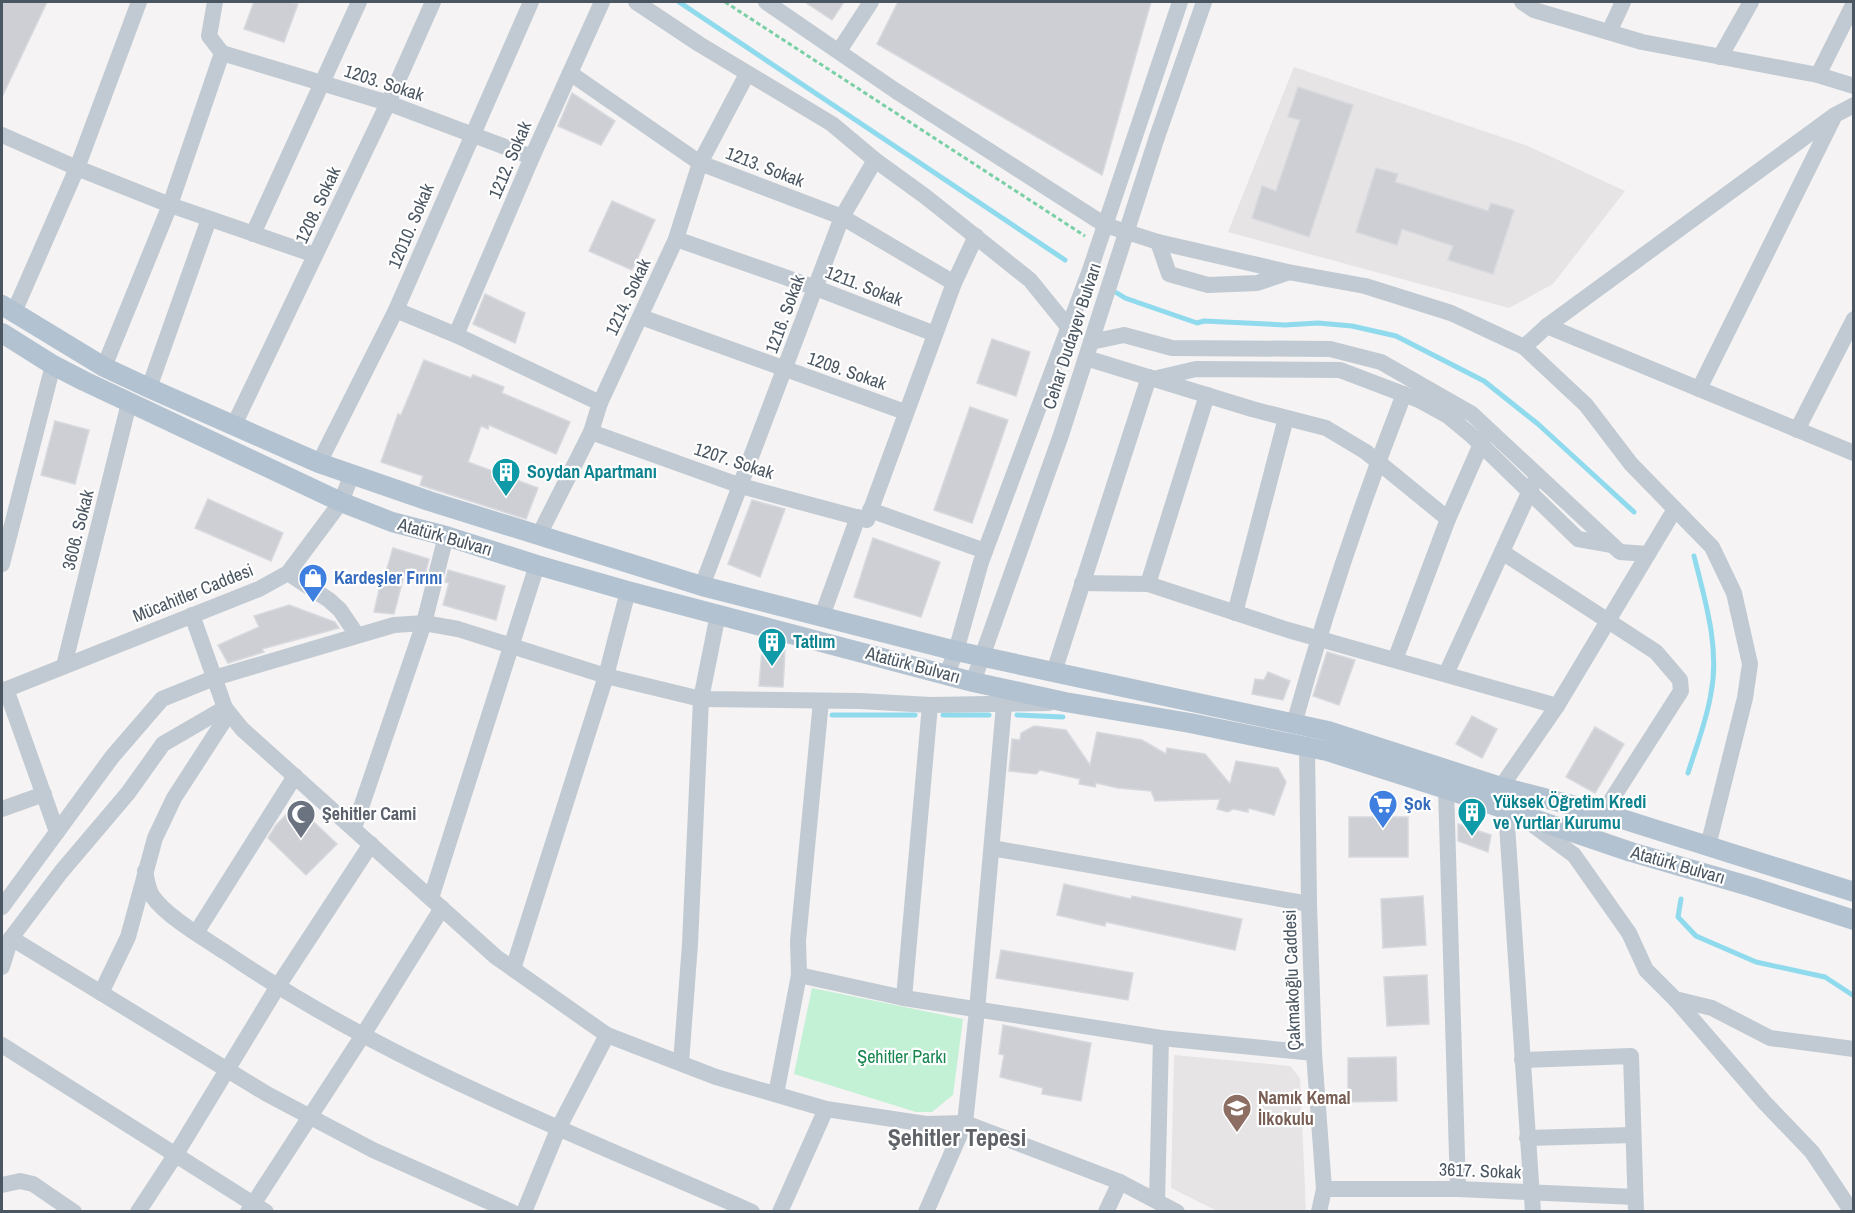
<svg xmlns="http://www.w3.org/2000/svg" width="1855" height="1213" font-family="'Archivo Narrow',sans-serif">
	<rect width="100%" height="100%" fill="#f5f3f3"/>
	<g fill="#e6e4e5">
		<path d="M1294 67 1528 146 1625 191 1553 284 1509 308 1228 232Z"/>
		<path d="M1174 1055 1290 1066 1300 1078 1306 1211H1217L1171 1188Z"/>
	</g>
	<path fill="#c3f1d5" d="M812 988 963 1019 953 1095 932 1112H916L794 1074Z"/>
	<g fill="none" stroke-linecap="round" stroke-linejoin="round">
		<g stroke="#90daee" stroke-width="5">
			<path d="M679 2 1065 260"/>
			<path d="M1117 293 1125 298 1197 323 1204 321 1285 325 1318 323 1352 326 1396 336 1484 381 1538 424 1634 512"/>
			<path d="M832 715H915"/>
			<path d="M943 715H989"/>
			<path d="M1017 715 1063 717"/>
			<path d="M1688 773C1696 747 1707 720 1711 693 1720 648 1705 600 1694 556"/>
			<path d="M1681 899 1678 917 1696 936 1756 962 1825 977 1854 996"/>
		</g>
	</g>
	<g fill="#cdcfd5" stroke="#d7d9de" stroke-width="1.5">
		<path d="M2 2H47L2 97Z"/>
		<path d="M254 2H290L298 4 284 42 244 29Z"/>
		<path d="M805 2H844L832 20Z"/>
		<path d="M898 2H1151L1102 175 877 44Z"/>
		<path d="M1298 87 1353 105 1309 237 1252 218 1262 186 1276 191 1300 120 1288 117Z"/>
		<path d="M572 93 615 121 601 145 558 126Z"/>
		<path d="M1376 168 1398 174 1395 182 1488 211 1491 203 1514 210 1493 274 1448 260 1453 246 1402 229 1397 245 1356 232Z"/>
		<path d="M612 201 655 220 632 270 589 251Z"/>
		<path d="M485 294 525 313 515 343 473 324Z"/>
		<path d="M992 339 1030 352 1016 396 977 383Z"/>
		<path d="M424 360 471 378 473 375 504 387 502 393 570 422 556 454 489 425 488 429 481 426 468 462 538 488 526 519 420 485 423 476 381 462 398 414 401 415Z"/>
		<path d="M970 407 1008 420 972 523 934 510Z"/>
		<path d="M55 421 89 430 75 484 41 475Z"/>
		<path d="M208 499 283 533 271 561 195 528Z"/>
		<path d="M752 500 785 509 760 577 728 564Z"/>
		<path d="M873 538 940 562 921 617 854 597Z"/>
		<path d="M393 548 429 559 424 579 404 575 394 614 374 612 381 581 383 582Z"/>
		<path d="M448 570 505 586 496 620 443 605 449 583 445 582Z"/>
		<path d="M289 605 335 622 339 628 262 649 264 652 228 663 218 645 259 627 254 616Z"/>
		<path d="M762 649 785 651 783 687 759 686Z"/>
		<path d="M1327 652 1355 660 1339 705 1313 696Z"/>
		<path d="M1268 672 1290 681 1283 700 1252 694 1255 679 1264 680Z"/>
		<path d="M1472 716 1497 729 1482 758 1456 744Z"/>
		<path d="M1034 726 1066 730 1090 765 1097 732 1142 740 1166 754 1167 748 1205 754 1230 784 1236 761 1278 768 1286 782 1274 815 1248 808V812L1233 809 1228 812 1217 809 1220 799 1155 801 1151 791 1118 788 1096 783 1095 787 1079 784 1080 779 1040 770 1036 774 1009 771 1012 739 1020 740 1021 733Z"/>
		<path d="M1595 727 1624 744 1595 793 1566 777Z"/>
		<path d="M296 805 337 844 306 875 268 838 276 825Z"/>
		<rect x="1349" y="817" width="59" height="40"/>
		<path d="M1458 824 1491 835 1488 852 1458 841Z"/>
		<path d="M1064 884 1131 899 1132 896 1242 919 1235 950 1106 922 1105 926 1057 915Z"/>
		<path d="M1423 896 1426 945 1383 948 1381 899Z"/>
		<path d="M1001 950 1133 973 1128 1000 996 978Z"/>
		<path d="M1427 975 1429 1024 1387 1026 1384 977Z"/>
		<path d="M1003 1025 1091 1043 1081 1101 1042 1094 1043 1088 1000 1077 1004 1055 999 1054Z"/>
		<path d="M1396 1057 1397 1101 1348 1102V1058Z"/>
	</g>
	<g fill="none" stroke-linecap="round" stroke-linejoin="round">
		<path stroke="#7ad0a6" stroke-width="3" stroke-dasharray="4.5 3" stroke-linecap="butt" d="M725 2 1085 236"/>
		<g stroke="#c1cad2" stroke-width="16">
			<path d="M215 2 209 36 222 53"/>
			<path d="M636 2 699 44 832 124 875 160 926 197 1030 280 1069 328"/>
			<path d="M766 2 896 91 1105 225 1158 242 1288 272 1365 286 1451 313 1524 347 1586 405 1631 464 1712 547 1734 593 1750 664 1745 698 1708 846"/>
			<path d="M1522 2 1534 10 1642 42 1818 75 1854 86"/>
			<path d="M1609 32 1623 2"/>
			<path d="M839 51 871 2"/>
			<path d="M222 53 388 103 532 157"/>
			<path d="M222 53 170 205 315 255"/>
			<path d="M1720 57 1751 2"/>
			<path d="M570 73 700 163 842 217 954 283"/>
			<path d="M1818 75 1854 3"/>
			<path d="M2 135 77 168 170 205 104 367"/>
			<path d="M253 234 359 2"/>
			<path d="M676 239 816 288 935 334"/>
			<path d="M1158 242 1169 274 1208 285 1257 283 1287 273"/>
			<path d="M396 310 456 335 600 403"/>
			<path d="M14 312 77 168 139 2"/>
			<path d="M641 317 905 412"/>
			<path d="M1547 326 1854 453"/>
			<path d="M456 335 532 157 602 2"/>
			<path d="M1091 342 1124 335 1172 348 1330 349 1381 362 1472 414 1620 552 1648 554"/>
			<path d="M1524 347 1547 326 1835 115 1854 105"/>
			<path d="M1086 358 1252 409 1326 428 1366 452 1448 519"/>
			<path d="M1153 379 1196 369 1340 370 1419 400 1448 416 1471 435 1578 539 1612 545"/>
			<path d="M149 388 209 219"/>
			<path d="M1699 389 1833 119"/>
			<path d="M234 425 388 103 433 2"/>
			<path d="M1797 430 1854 319"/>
			<path d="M591 432 741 486 867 520 954 283 976 236"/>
			<path d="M319 463 396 310 531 2"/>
			<path d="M870 510 985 551"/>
			<path d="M539 535 591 432 600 403 676 239 700 163 747 74"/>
			<path d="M1502 552 1656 652 1680 680 1681 691 1603 813"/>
			<path d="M2 564 53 365"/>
			<path d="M288 573 329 600 340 610 357 635"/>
			<path d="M1082 583 1148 584 1288 630 1557 706"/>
			<path d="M1148 584 1207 395"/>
			<path d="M702 586 842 217 875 160"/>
			<path d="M1235 613 1286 418"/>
			<path d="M192 615 225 708 242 729 496 957 607 1035 716 1077 826 1109 926 1124 965 1123 1120 1182 1177 1212"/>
			<path d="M822 616 858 517"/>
			<path d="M1395 660 1448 519 1485 435"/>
			<path d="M64 666 129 403"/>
			<path d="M1054 672 1149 377"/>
			<path d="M947 674 956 651 981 562 1090 270 1180 2"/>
			<path d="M1446 674 1533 484"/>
			<path d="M973 682 1061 435 1157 137 1204 2"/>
			<path d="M6 689 57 832"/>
			<path d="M2 691 259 589 288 573 341 502 352 474"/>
			<path d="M1294 724C1325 612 1362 502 1404 394"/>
			<path d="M1307 745 1309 904 1314 1053 1324 1189 1319 1212"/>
			<path d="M1501 787 1557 706 1675 509"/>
			<path d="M1446 789 1458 1189"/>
			<path d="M2 809 44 794"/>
			<path d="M1506 810 1533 1212"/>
			<path d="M1525 819 1574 855 1629 933 1646 970 1675 999 1765 1103 1812 1152 1852 1212"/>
			<path d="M354 828 424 623 446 536"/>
			<path d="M992 848 1309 904"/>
			<path d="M145 871C147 880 148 890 153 897 166 916 205 939 225 952 387 1063 573 1133 752 1212"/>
			<path d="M431 898 537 565"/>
			<path d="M2 907 112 757 162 699 214 678 394 625 424 623 458 629 606 676 701 699 860 701 930 705 1049 703"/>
			<path d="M196 933 295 776"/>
			<path d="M11 938 267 1094 373 1150 512 1212"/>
			<path d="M2 967 11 938 61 872 128 793 163 744 225 708"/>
			<path d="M513 969 606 676 628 591"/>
			<path d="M799 975 904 998 1161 1038 1314 1053"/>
			<path d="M101 993 128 937 155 838 174 798 229 713"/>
			<path d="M904 998 930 705"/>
			<path d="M1675 999 1712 1008 1770 1038 1854 1049"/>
			<path d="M2 1045 266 1212"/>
			<path d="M1522 1060 1631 1056 1636 1212"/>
			<path d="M681 1063 690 944 701 699 718 614"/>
			<path d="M776 1094 799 975 798 941 821 701"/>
			<path d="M1527 1138 1633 1135"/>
			<path d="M2 1185 20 1181 33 1184 74 1212"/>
			<path d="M1324 1189H1458L1635 1197"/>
			<path d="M1157 1201 1161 1038"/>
			<path d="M138 1212 176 1154 278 986 371 844"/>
			<path d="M248 1212 363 1035 442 908"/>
			<path d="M524 1212 559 1127 607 1035"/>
			<path d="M780 1212 826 1109"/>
			<path d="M926 1212 965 1123 977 1010 1004 705"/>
			<path d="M1106 1212 1120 1182"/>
		</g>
		<g stroke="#b3c2d1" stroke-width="20">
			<path d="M2 305 104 367 149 388 319 463 429 501 702 586 956 651 1328 731 1501 787 1603 813 1854 892"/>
			<path d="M2 333 53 365 84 381 341 502 392 522 446 536 537 565 628 591 973 682 1065 702 1190 723 1327 751 1446 789 1631 852 1752 887 1854 920"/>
		</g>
	</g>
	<defs>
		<g id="building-pin" transform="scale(1.5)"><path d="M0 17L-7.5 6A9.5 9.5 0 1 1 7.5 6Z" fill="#0f9aa8" stroke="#fff"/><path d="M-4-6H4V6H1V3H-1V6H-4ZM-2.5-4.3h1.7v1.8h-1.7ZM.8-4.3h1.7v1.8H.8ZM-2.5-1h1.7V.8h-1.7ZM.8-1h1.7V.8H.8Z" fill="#fff"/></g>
		<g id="shop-pin" transform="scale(1.5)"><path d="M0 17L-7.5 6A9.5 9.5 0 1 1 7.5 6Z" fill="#3f7fe0" stroke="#fff"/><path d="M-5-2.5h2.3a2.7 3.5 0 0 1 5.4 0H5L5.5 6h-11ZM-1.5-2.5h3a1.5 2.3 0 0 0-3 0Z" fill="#fff"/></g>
		<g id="supermarket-pin" transform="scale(1.5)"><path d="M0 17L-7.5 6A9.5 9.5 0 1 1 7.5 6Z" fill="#3f7fe0" stroke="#fff"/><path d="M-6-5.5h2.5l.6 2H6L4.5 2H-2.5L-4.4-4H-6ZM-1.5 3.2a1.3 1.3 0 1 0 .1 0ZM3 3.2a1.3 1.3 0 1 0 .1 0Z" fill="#fff"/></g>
		<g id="mosque-pin" transform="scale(1.5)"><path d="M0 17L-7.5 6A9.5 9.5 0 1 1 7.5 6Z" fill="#6b7280" stroke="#fff"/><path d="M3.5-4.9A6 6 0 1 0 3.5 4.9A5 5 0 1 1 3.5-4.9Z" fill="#fff"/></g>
		<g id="school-pin" transform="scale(1.5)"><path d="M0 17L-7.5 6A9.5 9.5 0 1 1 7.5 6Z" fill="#8d6e63" stroke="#fff"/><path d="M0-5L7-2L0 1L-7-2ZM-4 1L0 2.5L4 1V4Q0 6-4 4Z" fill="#fff"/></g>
	</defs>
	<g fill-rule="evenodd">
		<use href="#building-pin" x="506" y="472"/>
		<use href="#shop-pin" x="313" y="578"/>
		<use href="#building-pin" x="772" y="642"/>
		<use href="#supermarket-pin" x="1383" y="804"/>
		<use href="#building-pin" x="1472" y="812"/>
		<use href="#mosque-pin" x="301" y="814"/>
		<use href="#school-pin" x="1237" y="1108"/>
	</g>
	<g text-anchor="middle" stroke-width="4.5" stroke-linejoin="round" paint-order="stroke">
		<g font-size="18" fill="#4a5661" stroke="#fff">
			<text transform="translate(384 83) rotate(18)" y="6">1203. Sokak</text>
			<text transform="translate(510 160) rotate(-67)" y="6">1212. Sokak</text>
			<text transform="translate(765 167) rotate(21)" y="6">1213. Sokak</text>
			<text transform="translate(318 205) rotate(-65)" y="6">1208. Sokak</text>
			<text transform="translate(411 226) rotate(-67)" y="6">12010. Sokak</text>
			<text transform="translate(864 286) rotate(21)" y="6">1211. Sokak</text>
			<text transform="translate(628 297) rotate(-65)" y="6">1214. Sokak</text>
			<text transform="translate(785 314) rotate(-70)" y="6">1216. Sokak</text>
			<text transform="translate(1072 336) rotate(-72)" y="6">Cehar Dudayev Bulvarı</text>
			<text transform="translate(847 371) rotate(19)" y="6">1209. Sokak</text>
			<text transform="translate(734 461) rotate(18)" y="6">1207. Sokak</text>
			<text transform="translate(78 530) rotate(-76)" y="6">3606. Sokak</text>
			<text transform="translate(445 537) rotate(16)" y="6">Atatürk Bulvarı</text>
			<text transform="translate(193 593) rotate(-22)" y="6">Mücahitler Caddesi</text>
			<text transform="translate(913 665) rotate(15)" y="6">Atatürk Bulvarı</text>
			<text transform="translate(1678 865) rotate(16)" y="6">Atatürk Bulvarı</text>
			<text transform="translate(1292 980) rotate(-92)" y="6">Çakmakoğlu Caddesi</text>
			<text transform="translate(1480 1171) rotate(2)" y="6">3617. Sokak</text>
		</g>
		<g font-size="18" font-weight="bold" fill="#0d838f" stroke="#fff" text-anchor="start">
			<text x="527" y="478">Soydan Apartmanı</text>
			<text x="793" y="648">Tatlım</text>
			<text x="1493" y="808">Yüksek Öğretim Kredi<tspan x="1493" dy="21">ve Yurtlar Kurumu</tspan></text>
		</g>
		<g font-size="18" font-weight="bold" fill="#366cbe" stroke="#fff" text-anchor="start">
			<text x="334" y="584">Kardeşler Fırını</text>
			<text x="1404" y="810">Şok</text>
		</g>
		<g font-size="18" font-weight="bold" fill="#5b616d" stroke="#fff" text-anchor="start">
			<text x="322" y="820">Şehitler Cami</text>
		</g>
		<g font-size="18" fill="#17864f" stroke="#fff">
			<text x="902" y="1063">Şehitler Parkı</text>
		</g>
		<g font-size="18" font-weight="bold" fill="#785e54" stroke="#fff" text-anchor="start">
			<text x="1258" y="1104">Namık Kemal<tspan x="1258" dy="21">İlkokulu</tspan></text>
		</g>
		<g font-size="24" font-weight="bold" fill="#5f6368" stroke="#fff">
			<text x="957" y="1146">Şehitler Tepesi</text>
		</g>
	</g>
	<rect width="1855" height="1213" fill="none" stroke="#4a5661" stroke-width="6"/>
</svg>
